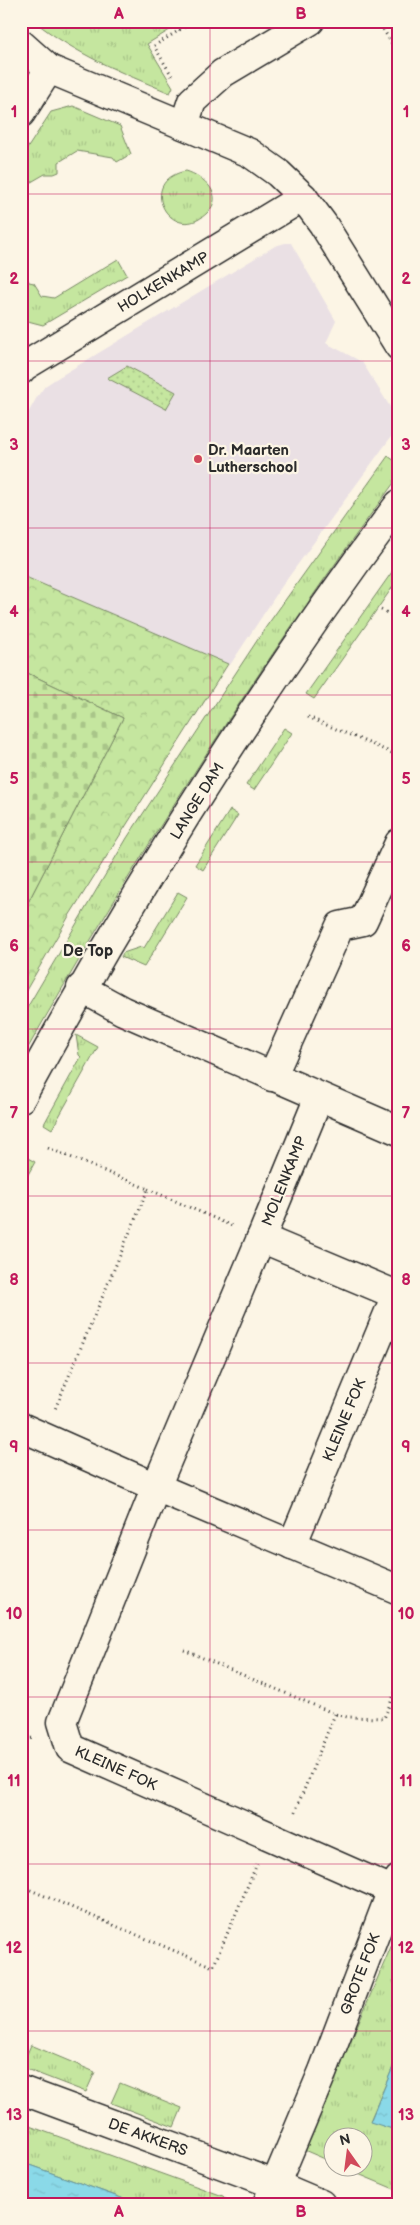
<svg xmlns="http://www.w3.org/2000/svg" width="420" height="2225" font-family="'Balsamiq Sans',sans-serif">
	<defs>
		<pattern id="grass-tufts" width="24" height="20" patternUnits="userSpaceOnUse" patternTransform="scale(1.25)"><rect width="24" height="20" fill="#c5e69f"/><path d="M3 7l-1-3M5 7V3M7 7l1-3M15 17l-1-3M17 17v-4M19 17l1-3" fill="none" stroke="#a9c589"/></pattern>
		<pattern id="forest-crowns" width="20" height="18" patternUnits="userSpaceOnUse" patternTransform="scale(1.25)"><rect width="20" height="18" fill="#c5e69f"/><path d="M2 6a3 3 0 1 1 6 0M12 15a3 3 0 1 1 6 0" fill="none" stroke="#a9c589"/></pattern>
		<pattern id="cemetery-stones" width="16" height="16" patternUnits="userSpaceOnUse" patternTransform="scale(1.25)"><rect width="16" height="16" fill="#c5e69f"/><path d="M2 7V4a2 2 0 0 1 4 0v3zM10 15v-3a2 2 0 0 1 4 0v3z" fill="#a9c589"/></pattern>
		<pattern id="garden-dots" width="8" height="8" patternUnits="userSpaceOnUse" patternTransform="scale(1.25)"><rect width="8" height="8" fill="#c5e69f"/><path d="M2 2h.1M6 6h.1" fill="none" stroke="#a9c589" stroke-width="1.8" stroke-linecap="round"/></pattern>
		<pattern id="water-ripples" width="26" height="14" patternUnits="userSpaceOnUse" patternTransform="scale(1.25)"><rect width="26" height="14" fill="#8ad9e8"/><path d="M2 4q2-2 4 0t4 0M15 11q2-2 4 0t4 0" fill="none" stroke="#77bac7"/></pattern>
	</defs>
	<rect width="100%" height="100%" fill="#fcf5e5"/>
	<filter id="ink" filterUnits="userSpaceOnUse"><feTurbulence type="fractalNoise" baseFrequency=".02" numOctaves="2"/><feDisplacementMap in="SourceGraphic" scale="10" xChannelSelector="R" yChannelSelector="G"/><feConvolveMatrix kernelMatrix="1 2 1 2 8 2 1 2 1" color-interpolation-filters="sRGB"/></filter>
	<g filter="url(#ink)">
		<path fill="#eae0e4" d="M285 243H291L336 321 326 343 362 362 399 421V426L282 586 230 665 21 575V426L37 397 45 386 54 380 275 246Z"/>
		<g fill="url(#grass-tufts)" stroke="#788865">
			<path d="M34 21H169L173 28 147 44 173 87 170 93C120 72 77 55 34 21Z"/>
			<path d="M73 106 120 126 131 154 117 162 113 157 77 151 59 162V172L54 174H45L26 185V197L21 200V158L51 112Z"/>
			<path d="M186 171C203 176 226 195 207 213 172 247 134 181 186 171Z"/>
			<path d="M118 259 127 275 43 325 24 320 21 315V267L29 282 34 283 42 296 54 298Z"/>
			<path d="M388 456 399 464V476C260 663 136 857 21 1060V1018L127 838 266 627Z"/>
			<path d="M399 562V578L314 699 306 694Z"/>
			<path d="M284 728 292 733 254 790 246 785Z"/>
			<path d="M230 810 238 815 203 870 195 865Z"/>
			<path d="M178 892 187 897 144 967 121 957 123 953 141 947 144 948Z"/>
			<path d="M76 1035 98 1047 52 1129 44 1124 81 1057 79 1055Z"/>
			<path d="M26 1157 35 1162 21 1187V1164Z"/>
			<path d="M399 1928V2053L370 2121 399 2131V2191L344 2168H362V2138H332V2162L304 2150Z"/>
			<path d="M31 2045 95 2072 86 2092 21 2067Z"/>
			<path d="M120 2083 182 2108 174 2127 111 2103Z"/>
			<path d="M21 2123 223 2196 230 2204H138L21 2162Z"/>
		</g>
		<path fill="url(#forest-crowns)" stroke="#788865" d="M21 575 228 664 69 916 21 999V916L123 718 21 670Z"/>
		<path fill="url(#cemetery-stones)" stroke="#788865" d="M21 670 123 718 21 916Z"/>
		<path fill="url(#garden-dots)" stroke="#788865" d="M127 366 176 392 166 409 107 378Z"/>
		<g fill="url(#water-ripples)" stroke="#64939c">
			<path d="M399 2053V2131L370 2122Z"/>
			<path d="M21 2162 138 2204H27L21 2202Z"/>
		</g>
		<g fill="none" stroke-linecap="round" stroke-linejoin="round">
			<g stroke="#2b2b2b" stroke-width="31">
				<g id="minor">
					<path d="M21 44 49 69 250 153 278 173 303 197 323 224 399 346"/>
					<path d="M21 113 49 69"/>
					<path d="M184 125 192 101 223 73 310 21"/>
					<path d="M21 370 23 367 56 347 303 197"/>
					<path d="M81 988 123 1011 399 1131"/>
					<path d="M272 1077 340 926 363 921 399 843"/>
					<path d="M319 1097 261 1238 399 1296"/>
					<path d="M21 1098C133 893 258 692 399 504"/>
					<path d="M261 1238 156 1487 62 1722 70 1748 392 1890"/>
					<path d="M21 1427 156 1487 399 1590"/>
					<path d="M292 1545 396 1295"/>
					<path d="M21 2090 274 2184 321 2204"/>
					<path d="M267 2204 323 2071 392 1890 399 1879"/>
				</g>
			</g>
			<g stroke="#2b2b2b" stroke-width="3" stroke-dasharray="1 4" stroke-linecap="butt">
				<path d="M174 21 180 30"/>
				<path d="M378 21 399 55"/>
				<path d="M172 76 154 46 194 21"/>
				<path d="M381 610 399 618"/>
				<path d="M308 717 399 756"/>
				<path d="M48 1148 148 1189 55 1409"/>
				<path d="M148 1189 232 1226"/>
				<path d="M184 1650 335 1714 347 1717 384 1718 399 1684"/>
				<path d="M21 1739 36 1738"/>
				<path d="M295 1812 335 1714"/>
				<path d="M21 1886 213 1967 257 1864"/>
			</g>
			<use href="#minor" stroke="#fcf5e5" stroke-width="28"/>
		</g>
	</g>
	<path fill="none" stroke="#c2185b" stroke-width="1" stroke-opacity="0.55" d="M210 21V2204M21 194H399M21 361H399M21 528H399M21 695H399M21 862H399M21 1029H399M21 1196H399M21 1363H399M21 1530H399M21 1697H399M21 1864H399M21 2031H399"/>
	<circle fill="#d1495b" stroke="#fcf5e5" stroke-width="2" cx="198" cy="459" r="5"/>
	<g text-anchor="middle" stroke-width="4.5" stroke-linejoin="round" paint-order="stroke">
		<g font-size="15" fill="#2b2b2b" stroke="#fcf5e5">
			<text transform="translate(163 282) rotate(-31)" y="5">HOLKENKAMP</text>
			<text transform="translate(197 801) rotate(-58)" y="5">LANGE DAM</text>
			<text transform="translate(284 1181) rotate(-68)" y="5">MOLENKAMP</text>
			<text transform="translate(344 1420) rotate(-67)" y="5">KLEINE FOK</text>
			<text transform="translate(116 1768) rotate(24)" y="5">KLEINE FOK</text>
			<text transform="translate(360 1974) rotate(-69)" y="5">GROTE FOK</text>
			<text transform="translate(148 2137) rotate(20)" y="5">DE AKKERS</text>
		</g>
		<g font-size="15" font-weight="bold" fill="#2b2b2b" stroke="#fcf5e5" text-anchor="start">
			<text x="208" y="455">Dr. Maarten<tspan x="208" dy="17">Lutherschool</tspan></text>
		</g>
		<g font-size="16" font-weight="bold" fill="#2b2b2b" stroke="#fcf5e5">
			<text x="88" y="956">De Top</text>
		</g>
	</g>
	<rect width="420" height="2225" fill="none" stroke="#fcf5e5" stroke-width="55"/>
	<g transform="translate(348 2152) rotate(346)"><circle r="24" fill="#fcf5e5" stroke="#a8a49b"/>
	<path d="M0-4L9 19L0 12L-9 19Z" fill="#d1495b"/>
	<text y="-8" font-size="14" font-weight="bold" text-anchor="middle" fill="#2b2b2b">N</text>
	</g>
	<rect x="28" y="28" width="364" height="2170" fill="none" stroke="#c2185b" stroke-width="2"/>
	<g font-size="16" text-anchor="middle" font-weight="bold" fill="#c2185b">
		<text x="119" y="19">A</text>
		<text x="301" y="19">B</text>
		<text x="14" y="117">1</text>
		<text x="406" y="117">1</text>
		<text x="14" y="284">2</text>
		<text x="406" y="284">2</text>
		<text x="14" y="450">3</text>
		<text x="406" y="450">3</text>
		<text x="14" y="617">4</text>
		<text x="406" y="617">4</text>
		<text x="14" y="784">5</text>
		<text x="406" y="784">5</text>
		<text x="14" y="951">6</text>
		<text x="406" y="951">6</text>
		<text x="14" y="1118">7</text>
		<text x="406" y="1118">7</text>
		<text x="14" y="1285">8</text>
		<text x="406" y="1285">8</text>
		<text x="14" y="1452">9</text>
		<text x="406" y="1452">9</text>
		<text x="14" y="1619">10</text>
		<text x="406" y="1619">10</text>
		<text x="14" y="1786">11</text>
		<text x="406" y="1786">11</text>
		<text x="14" y="1953">12</text>
		<text x="406" y="1953">12</text>
		<text x="14" y="2120">13</text>
		<text x="406" y="2120">13</text>
		<text x="119" y="2217">A</text>
		<text x="301" y="2217">B</text>
	</g>
</svg>
